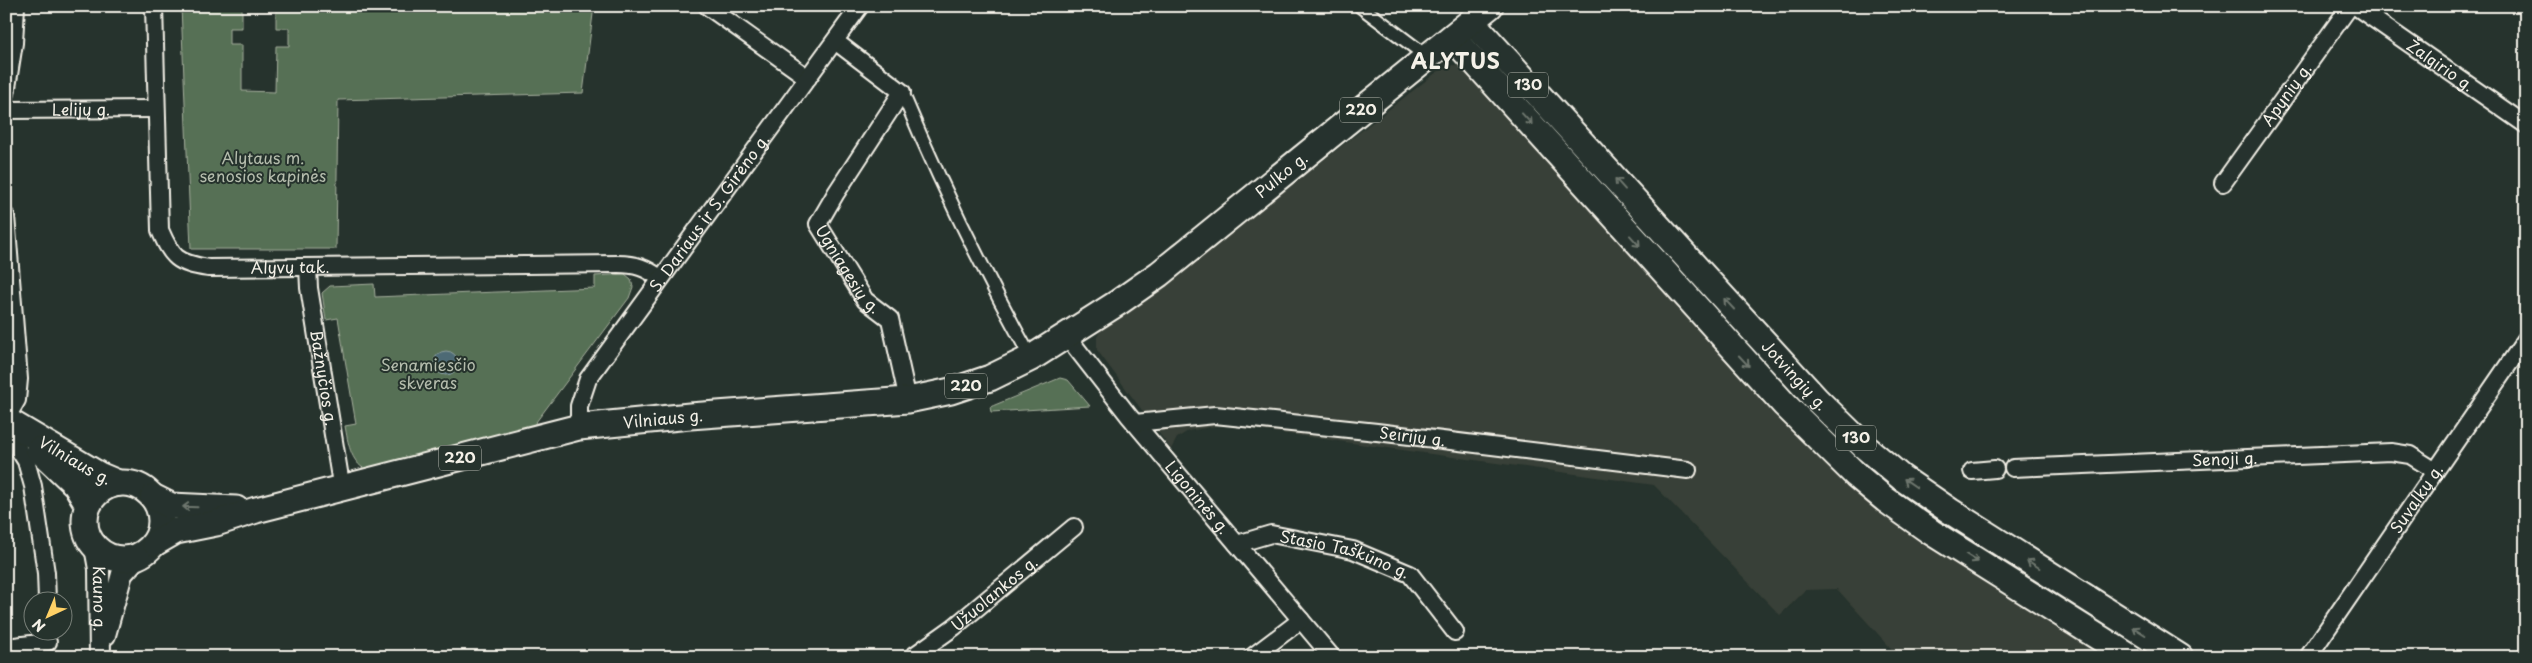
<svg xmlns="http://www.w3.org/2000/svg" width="2532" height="663" font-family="'Playpen Sans',sans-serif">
	<rect width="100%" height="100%" fill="#26332d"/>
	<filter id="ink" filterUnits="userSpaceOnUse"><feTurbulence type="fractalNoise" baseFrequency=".02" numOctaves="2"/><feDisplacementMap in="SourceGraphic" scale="10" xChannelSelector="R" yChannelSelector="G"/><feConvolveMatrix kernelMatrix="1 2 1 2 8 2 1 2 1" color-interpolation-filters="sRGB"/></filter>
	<g filter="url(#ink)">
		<path fill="#394037" d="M1453 65 1464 66 1799 432 2114 657H1899L1837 589 1806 590 1780 615 1654 485 1222 425 1188 431 1177 438 1171 449 1097 350V337L1101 330 1141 302 1437 72Z"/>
		<g fill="#576f55" stroke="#a6b09e">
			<path d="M181 6H242V28H229V45H242V91L275 92 276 46H289V28H276V6H594L583 93 338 100 336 249H191Z"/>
			<path d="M625 274 631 279 633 287 629 298 533 426 366 470C350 461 348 442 345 426L356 424 338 318 326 320 322 293 330 286 374 284 375 297 595 288V276Z"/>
			<path d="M1060 378 1068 380 1090 406 991 412 990 407Z"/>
		</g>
		<circle fill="#4d6b74" stroke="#90a1a2" cx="446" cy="363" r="12"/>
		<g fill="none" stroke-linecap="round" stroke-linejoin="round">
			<g stroke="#f4f1e8" stroke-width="16">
				<g id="pedestrian">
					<path d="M1360 6 1417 49"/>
					<path d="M902 92C940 183 983 271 1031 358"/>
				</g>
			</g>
			<g stroke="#f4f1e8" stroke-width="20">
				<g id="minor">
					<path id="s1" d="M154 6 160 230C172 258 177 263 208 268L618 264C636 264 646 268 660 278"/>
					<path d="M707 6 808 78"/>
					<path id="s2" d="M2355 6 2526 125"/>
					<path id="s3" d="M835 41 902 92 836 193 818 224 865 300 890 319 908 400"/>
					<path d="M6 94 14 43 16 6"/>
					<path id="s4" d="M6 110 155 109"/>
					<path id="s5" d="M2223 183 2350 6"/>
					<path d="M6 216 19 379 17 400 6 419"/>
					<path id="s6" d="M308 267 309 288 342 490"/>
					<path id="s7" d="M1066 335 1129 416 1332 657"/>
					<path id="s8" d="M1135 423 1215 415 1377 432 1688 470"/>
					<path id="s9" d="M579 427V406L588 379 860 6"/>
					<path d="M6 430 26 461 33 486 46 573 47 600"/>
					<path id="s10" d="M2013 468 2391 452 2410 455 2434 470"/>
					<path d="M1972 471 1995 469"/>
					<path id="s11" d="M1237 544 1271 534 1353 550 1410 574 1455 632"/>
					<path d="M6 647 48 642"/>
					<path id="s12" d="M912 657 954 627 1074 527"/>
					<path d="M1252 657 1301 620"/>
					<path id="s13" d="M2308 657 2526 339"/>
				</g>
			</g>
			<g stroke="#f4f1e8" stroke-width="24">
				<g id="tertiary">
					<path id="s14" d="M95 547 99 569 100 657"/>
					<path d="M105 635 122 574 137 557"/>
				</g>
			</g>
			<g stroke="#f4f1e8" stroke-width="29">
				<g id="primary">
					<path id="s15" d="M1471 21 1816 399 1864 446 1902 478 1950 511 2180 657"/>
					<path d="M1452 37 1785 405 1856 475 1886 500 1931 532 2130 657"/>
					<path id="s16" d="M6 420 99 475 118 483"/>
					<path d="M39 450 76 485 88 505"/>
					<circle cx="123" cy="521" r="38"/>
					<path d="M153 497 171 506 236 509"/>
					<path id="s17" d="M155 543 176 531 216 523 256 510 579 427 690 416 908 400 951 391 990 378 1031 358 1119 302 1159 274 1490 6"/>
				</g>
			</g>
			<use href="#pedestrian" stroke="#26332d" stroke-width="12"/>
			<use href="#minor" stroke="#26332d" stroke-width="16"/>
			<use href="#tertiary" stroke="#26332d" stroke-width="20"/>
			<use href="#primary" stroke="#26332d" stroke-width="25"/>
		</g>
		<defs><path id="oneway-shaft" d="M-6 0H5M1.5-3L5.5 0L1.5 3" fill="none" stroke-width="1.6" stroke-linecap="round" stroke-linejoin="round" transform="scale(1.25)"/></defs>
		<g stroke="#6e766e">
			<use href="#oneway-shaft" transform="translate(1527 119) rotate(48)"/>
			<use href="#oneway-shaft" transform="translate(1620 184) rotate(-132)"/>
			<use href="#oneway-shaft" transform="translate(1635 241) rotate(48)"/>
			<use href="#oneway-shaft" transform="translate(1729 304) rotate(-133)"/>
			<use href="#oneway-shaft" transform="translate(1744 361) rotate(47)"/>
			<use href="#oneway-shaft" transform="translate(1910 483) rotate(-145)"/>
			<use href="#oneway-shaft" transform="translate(190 507) rotate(-178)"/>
			<use href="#oneway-shaft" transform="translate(1972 558) rotate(32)"/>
			<use href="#oneway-shaft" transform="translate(2033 564) rotate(-148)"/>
			<use href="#oneway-shaft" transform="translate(2139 631) rotate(-148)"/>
		</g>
	</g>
	<g text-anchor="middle" stroke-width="4" stroke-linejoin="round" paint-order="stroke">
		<g fill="#26332d" stroke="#b6b8b0" stroke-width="1">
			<rect x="1508" y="72.5" width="40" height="25" rx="4"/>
			<rect x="1340" y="97.5" width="42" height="25" rx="4"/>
			<rect x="945" y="373.5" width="42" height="25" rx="4"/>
			<rect x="1836" y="425.5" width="40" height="25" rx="4"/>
			<rect x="439" y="445.5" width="42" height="25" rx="4"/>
		</g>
		<g font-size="15" font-weight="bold" fill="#f4f1e8">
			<text x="1528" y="90">130</text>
			<text x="1361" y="115">220</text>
			<text x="966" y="391">220</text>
			<text x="1856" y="443">130</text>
			<text x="460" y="463">220</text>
		</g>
		<g font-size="16" fill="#f4f1e8" stroke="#26332d">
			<text dy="6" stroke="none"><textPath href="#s2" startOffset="104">Žalgirio g.</textPath></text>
			<text dy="6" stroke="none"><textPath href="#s5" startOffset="109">Apynių g.</textPath></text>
			<text dy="6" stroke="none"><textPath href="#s4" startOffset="75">Lelijų g.</textPath></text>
			<text dy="6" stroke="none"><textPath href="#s17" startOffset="1212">Pulko g.</textPath></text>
			<text dy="6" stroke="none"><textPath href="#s9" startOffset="255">S. Dariaus ir S. Girėno g.</textPath></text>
			<text dy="6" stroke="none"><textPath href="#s1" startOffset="372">Alyvų tak.</textPath></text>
			<text dy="6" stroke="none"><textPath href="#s3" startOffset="295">Ugniagesių g.</textPath></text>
			<text dy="6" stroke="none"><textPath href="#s15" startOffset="480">Jotvingių g.</textPath></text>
			<text dy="6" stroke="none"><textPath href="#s6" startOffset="112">Bažnyčios g.</textPath></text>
			<text dy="6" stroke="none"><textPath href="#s17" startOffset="525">Vilniaus g.</textPath></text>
			<text dy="6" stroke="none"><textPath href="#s8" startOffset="279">Seirijų g.</textPath></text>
			<text dy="6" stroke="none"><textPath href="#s16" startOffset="80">Vilniaus g.</textPath></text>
			<text dy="6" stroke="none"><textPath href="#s10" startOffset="212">Senoji g.</textPath></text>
			<text dy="6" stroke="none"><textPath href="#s7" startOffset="209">Ligoninės g.</textPath></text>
			<text dy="6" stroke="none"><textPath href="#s13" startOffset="192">Suvalkų g.</textPath></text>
			<text dy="6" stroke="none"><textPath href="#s11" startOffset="112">Stasio Taškūno g.</textPath></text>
			<text dy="6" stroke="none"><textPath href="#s12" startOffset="104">Užuolankos g.</textPath></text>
			<text dy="6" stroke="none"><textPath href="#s14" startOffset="52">Kauno g.</textPath></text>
		</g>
		<g font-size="16" fill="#b5bdad" stroke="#26332d">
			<text x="263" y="164">Alytaus m.<tspan x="263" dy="18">senosios kapinės</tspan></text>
			<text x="428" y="371">Senamiesčio<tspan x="428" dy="18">skveras</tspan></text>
		</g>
		<g font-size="21" font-weight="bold" letter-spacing="1" fill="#f4f1e8" stroke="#26332d">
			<text x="1456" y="69">ALYTUS</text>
		</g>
	</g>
	<rect width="2532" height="663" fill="none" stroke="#26332d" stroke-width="25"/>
	<rect x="12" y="12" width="2507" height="638" fill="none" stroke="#f4f1e8" stroke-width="2" filter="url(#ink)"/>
	<g transform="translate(48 616) rotate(224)"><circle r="24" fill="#26332d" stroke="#787f78"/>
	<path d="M0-4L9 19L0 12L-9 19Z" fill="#ffd166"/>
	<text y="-8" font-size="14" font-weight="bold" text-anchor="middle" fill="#f4f1e8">N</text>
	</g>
</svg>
